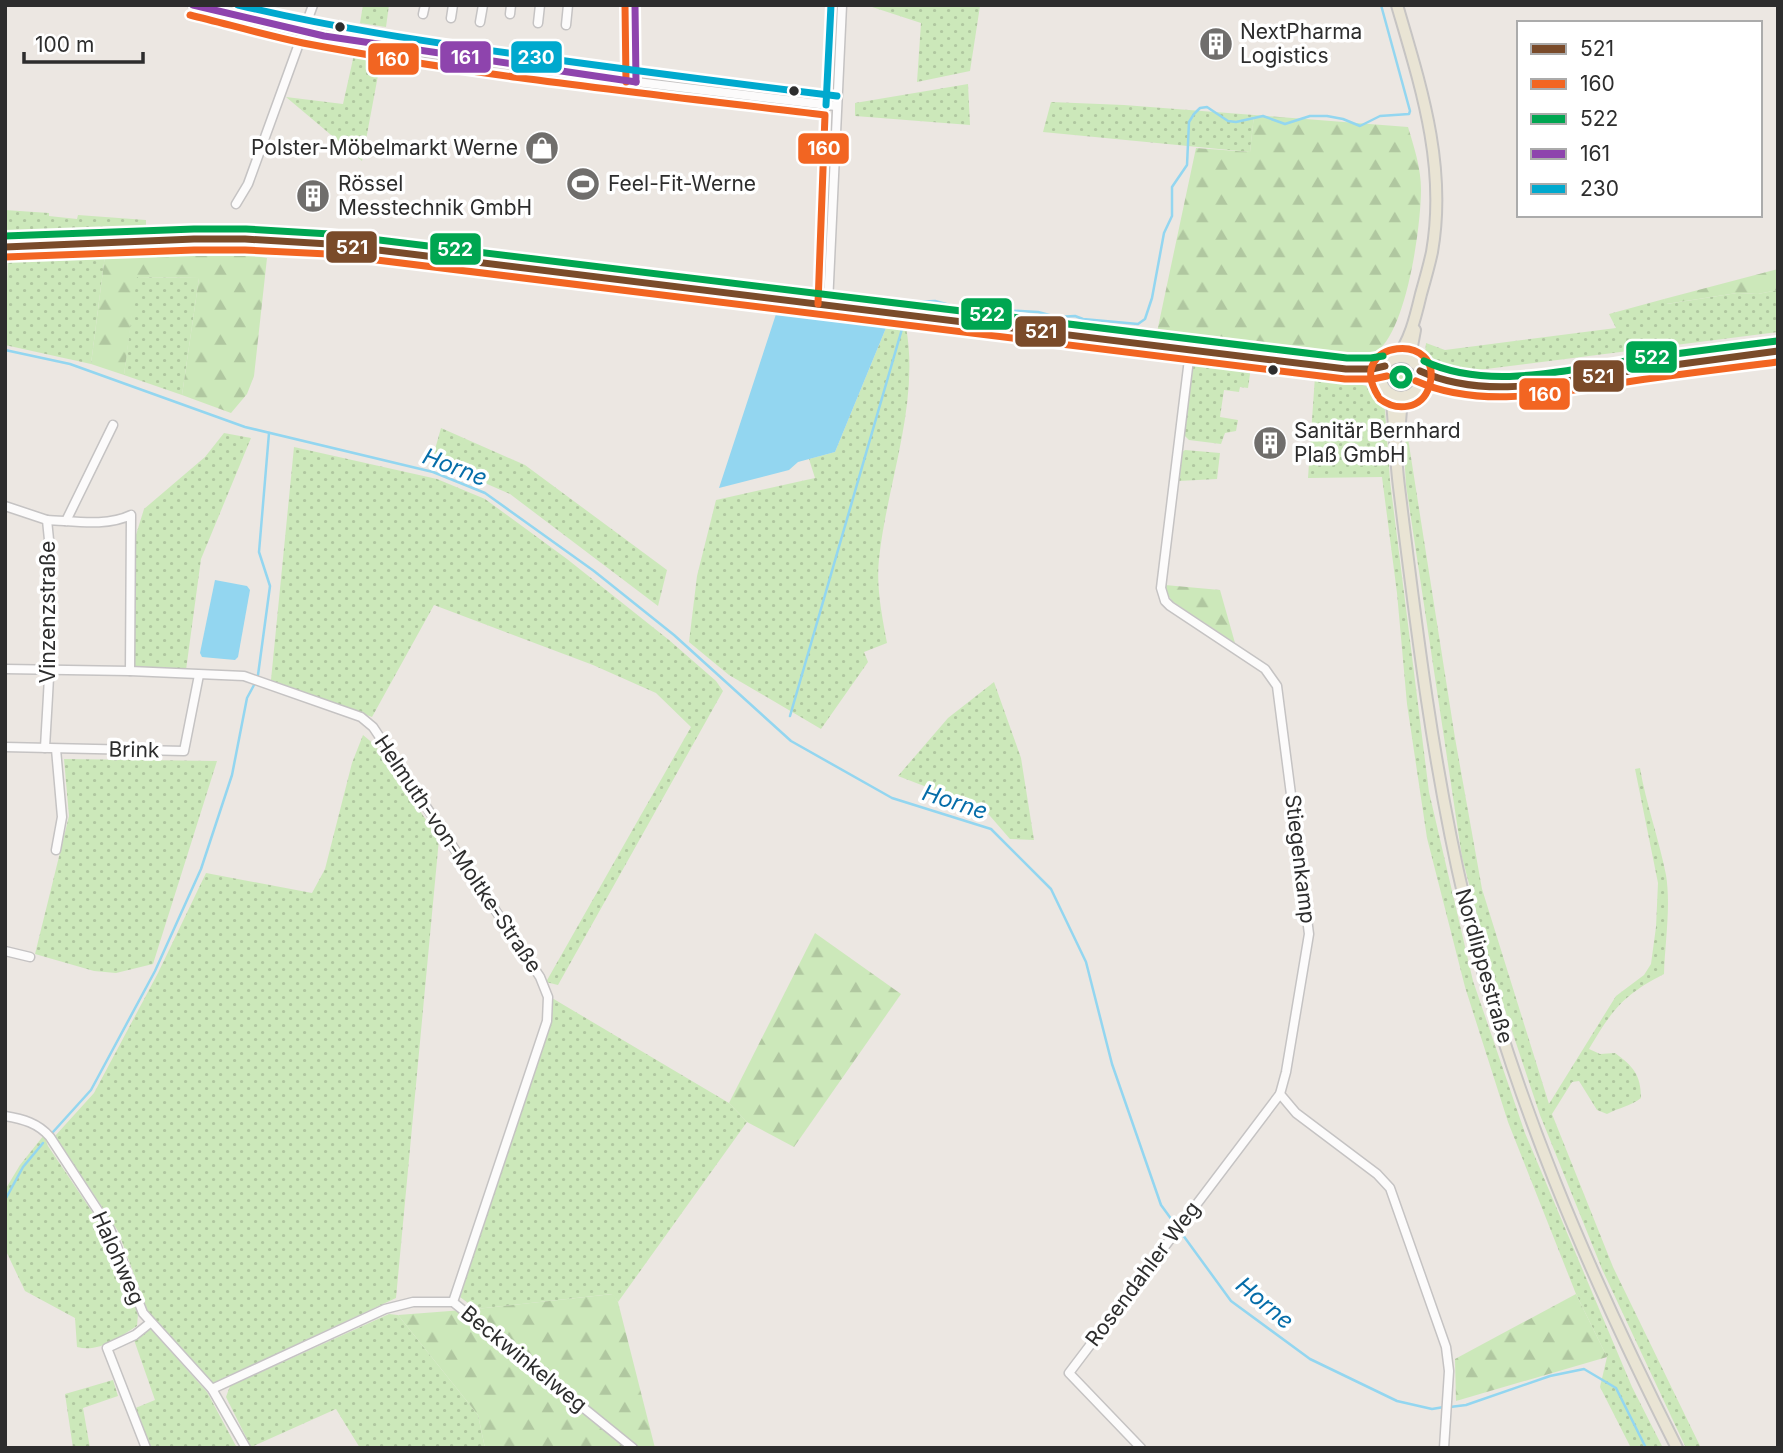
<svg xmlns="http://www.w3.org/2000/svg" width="1783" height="1453" font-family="Inter,sans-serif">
	<defs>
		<pattern id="grass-dots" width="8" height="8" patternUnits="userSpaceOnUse" patternTransform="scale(1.75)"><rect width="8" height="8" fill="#cce8ba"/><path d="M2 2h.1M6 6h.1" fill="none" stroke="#b0c7a0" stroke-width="1.8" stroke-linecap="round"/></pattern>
		<pattern id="forest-firs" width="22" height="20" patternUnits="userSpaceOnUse" patternTransform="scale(1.75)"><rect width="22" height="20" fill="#cce8ba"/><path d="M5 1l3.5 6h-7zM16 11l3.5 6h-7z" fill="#b0c7a0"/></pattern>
	</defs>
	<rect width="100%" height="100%" fill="#ece7e2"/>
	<g fill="url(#grass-dots)">
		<path d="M363 5H389L386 27 360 23Z"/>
		<path d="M866 5 980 6 970 71 917 82 921 23Z"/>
		<path d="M355 50 382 54 362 161 286 97 343 104Z"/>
		<path d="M968 84 970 125 855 116V103Z"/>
		<path d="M1051 102 1124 105 1254 115 1250 152 1043 132Z"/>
		<path d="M5 210 49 213V216L77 219 78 215 146 220V230L5 234Z"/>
		<path d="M105 255 91 364 5 345 8 257Z"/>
		<path d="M136 277 199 278 182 395 124 375Z"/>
		<path d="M1778 290V332L1470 371C1451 371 1435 371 1425 354L1426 343 1445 350 1616 328 1609 314 1664 299 1667 304 1737 293 1758 294Z"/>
		<path d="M888 323 906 327C920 403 887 483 879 559 876 587 882 616 887 643L864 652 868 662 821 729 729 675 689 642 697 576 716 500 815 478 809 459 835 452Z"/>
		<path d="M1199 359 1251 367 1248 388 1240 387 1239 392 1224 390 1220 417 1238 420 1236 431 1225 433 1221 444 1189 440 1184 435 1193 366Z"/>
		<circle cx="1401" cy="377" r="16"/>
		<path d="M1315 376 1353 382 1372 388 1381 399 1385 410 1390 481 1429 792 1473 981 1525 1133 1632 1387 1663 1448H1631L1600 1387 1607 1357 1576 1294 1508 1122 1465 987 1427 838 1407 704 1397 593 1382 477 1308 478Z"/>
		<path d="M441 428 525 465 667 570 658 606 510 494 432 460Z"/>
		<path d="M1407 432 1455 738 1482 889 1549 1104 1616 996 1644 975 1651 964 1656 927 1658 883 1635 769 1640 768C1646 804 1659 839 1666 875 1671 906 1665 942 1664 974 1623 995 1612 1010 1589 1049L1600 1054 1615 1053C1633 1066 1641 1075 1641 1098 1631 1106 1618 1108 1607 1114L1597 1110 1579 1081 1572 1082 1552 1114 1613 1267 1701 1448H1686L1602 1269 1540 1115 1490 965 1462 857 1406 485 1404 452Z"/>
		<path d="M224 433 251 438 201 559 186 670 130 668 135 538 144 509 205 457Z"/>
		<path d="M294 447 437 479 485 499 567 559 669 640 716 681 723 691 558 985 546 982 691 727 656 693 593 665 434 605 372 717 271 680Z"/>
		<path d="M1185 450 1220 453 1217 479 1178 481 1181 453Z"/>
		<path d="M994 682 1021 758 1034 840 1010 839 984 809 898 776 948 718Z"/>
		<path d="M363 735 375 745 439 839 396 1298 211 1384 148 1312 118 1231 55 1136 94 1093 158 973 206 873 312 893 325 869 352 763Z"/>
		<path d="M64 759 217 761 153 964 116 973 94 971 35 954 69 816Z"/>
		<path d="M552 998 729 1103 747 1122 618 1302 612 1294 476 1309 460 1297 552 1012Z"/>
		<path d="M44 1135 48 1146 105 1231 138 1314 137 1326C119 1337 99 1353 77 1347L75 1318 25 1291 5 1249V1190L20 1165Z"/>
		<path d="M389 1314 398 1315 478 1415 485 1448H360L336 1409 251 1447 226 1397 230 1386Z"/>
		<path d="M150 1328 207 1392 237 1448H148L133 1409 155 1400 133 1337Z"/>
		<path d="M113 1380 118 1396 83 1408 90 1448H73L65 1394Z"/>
	</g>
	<g fill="url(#forest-firs)">
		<path d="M1254 115 1408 127C1414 147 1421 168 1421 190 1421 225 1407 331 1376 352 1364 359 1347 356 1334 356L1157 332 1196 148 1250 152Z"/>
		<path d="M234 253 267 258 254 376 247 394 231 413 182 395 199 278 137 277 124 375 91 364 105 255Z"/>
		<path d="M1778 269V290L1758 294 1737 293 1666 304 1664 299Z"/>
		<path d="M1165 585 1220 590 1235 643 1173 602 1167 594Z"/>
		<path d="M815 933 901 994 794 1147 747 1122 729 1103Z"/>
		<path d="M613 1294 618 1302 655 1448H485L478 1415 398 1315 476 1309Z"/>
		<path d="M1576 1294 1607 1357 1456 1401 1455 1359Z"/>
	</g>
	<g fill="#93d6f0">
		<path d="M778 308 888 323 835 452 798 462 789 470 719 488Z"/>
		<path d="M215 580 247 586 250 590 238 657 235 660 202 657 200 653Z"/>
	</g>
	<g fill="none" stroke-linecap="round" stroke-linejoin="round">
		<g stroke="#93d6f0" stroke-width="2.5">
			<path d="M910 304 912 302 935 301 957 307 992 305 999 310 1038 312 1057 317 1075 316 1083 319 1138 324 1145 319 1152 298 1164 233 1172 216V187L1187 165 1189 122 1194 114 1200 108 1207 107 1228 121 1236 122 1263 116 1285 124 1310 116H1327L1343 119 1360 126 1380 116 1409 114 1410 111 1381 5"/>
			<path d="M5 350 70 364 245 427 433 472 485 493 594 571 674 635 791 741 892 798 991 829 1051 889 1086 962 1112 1064 1161 1205 1231 1301 1310 1359 1397 1401 1432 1409 1444 1407"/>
			<path d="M258 675 270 586 259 552 269 433"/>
			<path d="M790 716 904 322"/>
			<path d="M53 1132 91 1090 155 971 201 869 232 775 247 698 254 685"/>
			<path d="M5 1200 23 1167 43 1143"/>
			<path d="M1450 1407 1466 1405 1550 1376 1584 1369 1616 1388 1646 1448"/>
		</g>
		<g stroke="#c5c3c3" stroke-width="11">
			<g id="minor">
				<path d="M192 5 304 32 416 51 636 82 836 106"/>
				<path d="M635 5 636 82"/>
				<path d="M423 14 425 5"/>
				<path d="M510 14 511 5"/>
				<path d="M451 18 453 5"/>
				<path d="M480 22 483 5"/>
				<path d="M538 23 540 5"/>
				<path d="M566 25 568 5"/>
				<path d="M236 204 248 184 313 5"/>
				<path d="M828 304 842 5"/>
				<path d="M1190 351 1161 588 1165 601 1170 606 1265 669 1277 686 1309 934 1286 1072 1280 1094 1296 1113 1377 1174 1390 1188 1446 1347 1449 1371 1444 1448"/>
				<path d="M5 506 47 520C56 595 49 673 45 748"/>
				<path d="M47 520C74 521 106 527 131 515L130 671"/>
				<path d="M66 521 113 425"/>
				<path d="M5 669 130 671 244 676 361 717 373 727 540 977 548 997 547 1021 453 1302"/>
				<path d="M5 747 184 751 199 675"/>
				<path d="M56 749 62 817 56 850"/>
				<path d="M5 951 30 957"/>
				<path d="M5 1116C23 1119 38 1123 50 1137L110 1229 143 1313 212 1389 246 1448"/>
				<path d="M212 1389 385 1309 413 1302H453L633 1448"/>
				<path d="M146 1448 107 1348 135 1335 150 1323"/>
				<path d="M1141 1448 1069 1373 1280 1094"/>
			</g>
		</g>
		<g stroke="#c6c4c3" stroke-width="14">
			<g id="major">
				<path d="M5 247 194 239H245L329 244 1346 369H1372L1385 366"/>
				<circle cx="1401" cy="377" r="20"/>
				<path d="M1396 358C1410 342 1416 315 1421 294 1425 280 1429 266 1432 252 1447 166 1421 87 1397 5"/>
				<path d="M1414 363 1412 346 1415 330"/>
				<path d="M1418 387 1461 384 1509 386 1778 351"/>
				<path d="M1391 394C1395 425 1395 456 1399 487 1416 626 1433 767 1465 902 1510 1093 1589 1274 1677 1448"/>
				<path d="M1399 434 1401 410 1406 396"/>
			</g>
		</g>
		<use href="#minor" stroke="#fcfbfb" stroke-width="8"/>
		<use href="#major" stroke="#e9e4d4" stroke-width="10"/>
		<g stroke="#fff" stroke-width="12">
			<g id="bus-1">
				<path d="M5 247 194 239H245L329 244 1346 369H1372L1385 366"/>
				<path d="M1420 371C1485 401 1562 381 1630 371 1679 364 1728 358 1778 351"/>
			</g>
		</g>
		<g stroke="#fff" stroke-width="12">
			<g id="bus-2">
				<path d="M625 5 626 82"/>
				<path d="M190 15C227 24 265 35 303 43 475 76 651 94 825 115L818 304"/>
				<path d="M5 257 194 250H245L328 254 1345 379H1373L1387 376"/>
				<path d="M1416 381C1484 411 1562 391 1633 381 1681 374 1730 368 1778 362"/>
				<path d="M1378 396C1343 339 1447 330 1429 387 1422 409 1397 412 1380 399"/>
			</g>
		</g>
		<g stroke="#fff" stroke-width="12">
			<g id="bus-3">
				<path d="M5 236 194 229H246L330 234 1347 358H1371L1383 356"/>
				<path d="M1424 361C1488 391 1565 370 1632 360 1680 353 1728 347 1777 341"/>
				<circle cx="1401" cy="377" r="8"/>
			</g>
		</g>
		<g stroke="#fff" stroke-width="12">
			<g id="bus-4">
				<path d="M193 5 324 36 636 82"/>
				<path d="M635 5 636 82"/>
			</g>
		</g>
		<g stroke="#fff" stroke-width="12">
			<g id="bus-5">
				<path d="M238 5C329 27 422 41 515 54 622 69 730 83 837 96"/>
				<path d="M826 105 831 5"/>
			</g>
		</g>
		<use href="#bus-1" stroke="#7a4b2a" stroke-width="7"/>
		<use href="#bus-2" stroke="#f26522" stroke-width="7"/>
		<use href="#bus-3" stroke="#00a651" stroke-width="7"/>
		<use href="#bus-4" stroke="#8e44ad" stroke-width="7"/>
		<use href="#bus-5" stroke="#00a9ce" stroke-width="7"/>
	</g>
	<defs>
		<g id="building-disc" transform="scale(1.75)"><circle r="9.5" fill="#706e6c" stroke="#fff"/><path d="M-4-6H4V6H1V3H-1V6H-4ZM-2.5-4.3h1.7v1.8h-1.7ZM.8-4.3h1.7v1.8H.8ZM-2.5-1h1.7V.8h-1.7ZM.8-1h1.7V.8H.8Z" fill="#fff"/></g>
		<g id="shop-disc" transform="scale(1.75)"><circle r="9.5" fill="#706e6c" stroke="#fff"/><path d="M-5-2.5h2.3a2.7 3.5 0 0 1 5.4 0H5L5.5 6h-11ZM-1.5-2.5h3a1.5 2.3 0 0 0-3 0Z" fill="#fff"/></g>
		<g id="stadium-disc" transform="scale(1.75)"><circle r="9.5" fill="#706e6c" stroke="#fff"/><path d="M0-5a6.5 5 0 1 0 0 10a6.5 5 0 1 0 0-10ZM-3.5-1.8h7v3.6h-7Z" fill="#fff"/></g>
	</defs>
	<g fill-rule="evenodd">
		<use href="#building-disc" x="1216" y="44"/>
		<use href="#shop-disc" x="542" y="148"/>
		<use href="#stadium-disc" x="583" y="184"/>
		<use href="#building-disc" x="313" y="196"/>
		<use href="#building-disc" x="1270" y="443"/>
	</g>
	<g fill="#2d2d2d" stroke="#fff" stroke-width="2.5">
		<circle cx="340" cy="27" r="6"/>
		<circle cx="794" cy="91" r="6"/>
		<circle cx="1273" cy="370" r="6"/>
	</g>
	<g text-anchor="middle" stroke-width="7" stroke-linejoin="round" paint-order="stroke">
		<g font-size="21" fill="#2d2d2d" stroke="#fff" text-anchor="start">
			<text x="1240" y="39">NextPharma<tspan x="1240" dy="24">Logistics</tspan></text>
			<text x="518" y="155" text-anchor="end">Polster-Möbelmarkt Werne</text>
			<text x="338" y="191">Rössel<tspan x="338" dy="24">Messtechnik GmbH</tspan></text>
			<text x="608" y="191">Feel-Fit-Werne</text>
			<text x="1294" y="438">Sanitär Bernhard<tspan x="1294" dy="24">Plaß GmbH</tspan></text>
		</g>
		<g font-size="21" fill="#2d2d2d" stroke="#fff">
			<text transform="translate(48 612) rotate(-90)" y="7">Vinzenzstraße</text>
			<text transform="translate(134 750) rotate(1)" y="7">Brink</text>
			<text transform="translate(458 854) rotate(56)" y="7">Helmuth-von-Moltke-Straße</text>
			<text transform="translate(1300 859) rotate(83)" y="7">Stiegenkamp</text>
			<text transform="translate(1484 966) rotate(74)" y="7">Nordlippestraße</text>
			<text transform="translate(118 1258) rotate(66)" y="7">Halohweg</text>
			<text transform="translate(1143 1274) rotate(-53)" y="7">Rosendahler Weg</text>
			<text transform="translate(524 1359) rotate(39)" y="7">Beckwinkelweg</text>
		</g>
		<g font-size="23" font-style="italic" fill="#056da9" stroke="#fff">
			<text transform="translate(455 467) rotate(21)" y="8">Horne</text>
			<text transform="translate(955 802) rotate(18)" y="8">Horne</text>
			<text transform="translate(1265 1303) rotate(40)" y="8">Horne</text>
		</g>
	</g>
	<g stroke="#fff" stroke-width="2.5">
		<rect x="439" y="40" width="53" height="34" rx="7" fill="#8e44ad"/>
		<rect x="510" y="40" width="53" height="34" rx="7" fill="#00a9ce"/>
		<rect x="367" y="42" width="53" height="34" rx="7" fill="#f26522"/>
		<rect x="797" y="132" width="53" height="33" rx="7" fill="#f26522"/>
		<rect x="325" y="230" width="53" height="34" rx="7" fill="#7a4b2a"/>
		<rect x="429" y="232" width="53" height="34" rx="7" fill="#00a651"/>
		<rect x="960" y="297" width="53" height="34" rx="7" fill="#00a651"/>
		<rect x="1014" y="315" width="53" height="33" rx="7" fill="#7a4b2a"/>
		<rect x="1625" y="340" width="53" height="34" rx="7" fill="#00a651"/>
		<rect x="1572" y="359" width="53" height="34" rx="7" fill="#7a4b2a"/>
		<rect x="1518" y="377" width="53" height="34" rx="7" fill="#f26522"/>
	</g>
	<g font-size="19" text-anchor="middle" font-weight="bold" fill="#fff">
		<text x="465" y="64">161</text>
		<text x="536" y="64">230</text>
		<text x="393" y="66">160</text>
		<text x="824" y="155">160</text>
		<text x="352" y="254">521</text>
		<text x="455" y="256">522</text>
		<text x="987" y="321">522</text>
		<text x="1041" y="338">521</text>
		<text x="1652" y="364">522</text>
		<text x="1598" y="383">521</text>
		<text x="1545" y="401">160</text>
	</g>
	<rect width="1783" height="1453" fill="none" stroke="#2d2d2d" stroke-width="14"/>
	<rect x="1517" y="21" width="245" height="196" fill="#ffffff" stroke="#ababab" stroke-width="2"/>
	<rect x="1531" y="44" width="35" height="10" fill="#7a4b2a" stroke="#ababab" stroke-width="2"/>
	<text x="1580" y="56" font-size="21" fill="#2d2d2d">521</text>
	<rect x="1531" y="79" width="35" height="10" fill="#f26522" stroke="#ababab" stroke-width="2"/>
	<text x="1580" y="91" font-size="21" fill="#2d2d2d">160</text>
	<rect x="1531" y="114" width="35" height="10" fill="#00a651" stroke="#ababab" stroke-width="2"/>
	<text x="1580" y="126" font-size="21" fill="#2d2d2d">522</text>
	<rect x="1531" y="149" width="35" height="10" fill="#8e44ad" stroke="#ababab" stroke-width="2"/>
	<text x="1580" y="161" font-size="21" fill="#2d2d2d">161</text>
	<rect x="1531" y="184" width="35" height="10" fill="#00a9ce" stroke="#ababab" stroke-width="2"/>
	<text x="1580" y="196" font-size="21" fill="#2d2d2d">230</text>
	<path d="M24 52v10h119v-10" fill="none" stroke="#2d2d2d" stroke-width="3.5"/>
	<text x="35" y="52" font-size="21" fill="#2d2d2d" stroke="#ffffff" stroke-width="5" paint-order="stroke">100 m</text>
</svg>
